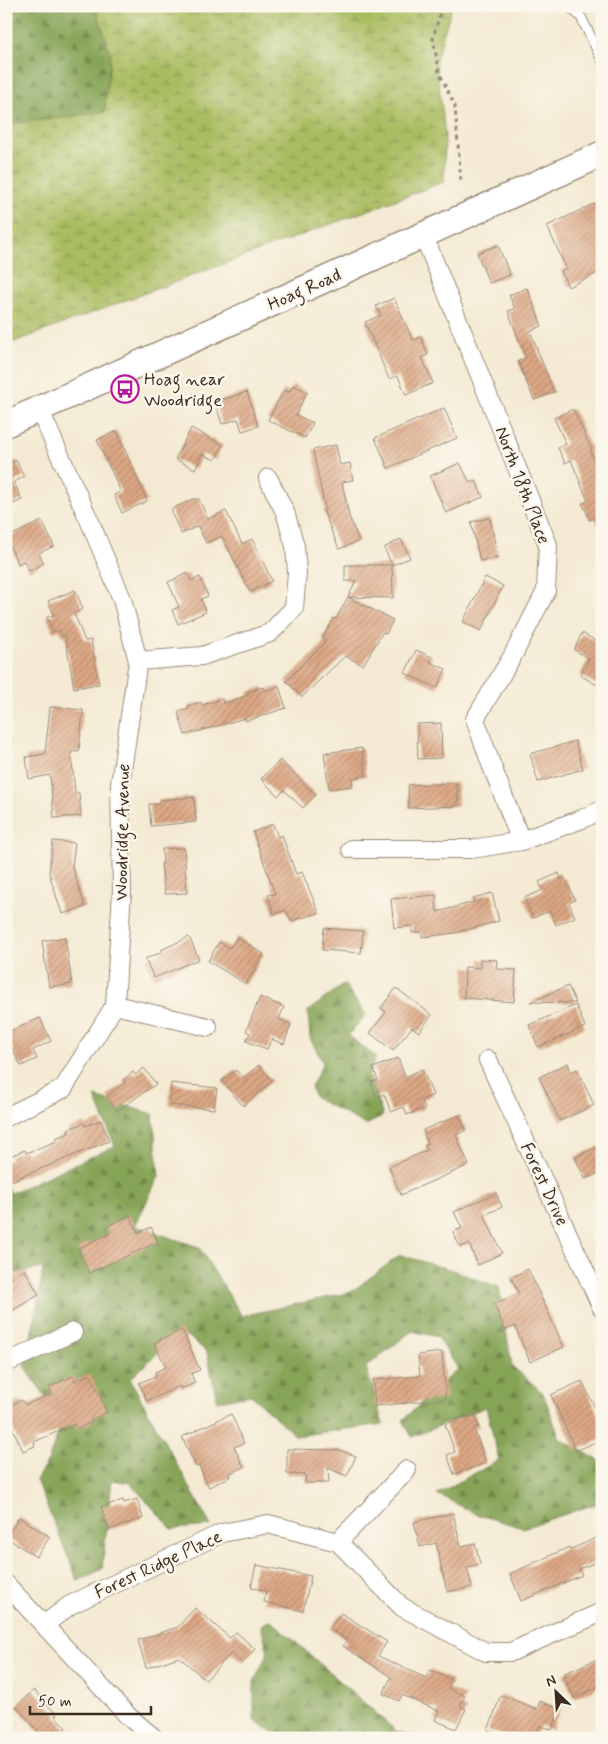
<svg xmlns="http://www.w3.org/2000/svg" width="608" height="1744" font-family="Mynerve,sans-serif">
	<defs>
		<pattern id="forest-firs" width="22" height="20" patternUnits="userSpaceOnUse" patternTransform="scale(1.25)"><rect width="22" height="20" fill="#86a456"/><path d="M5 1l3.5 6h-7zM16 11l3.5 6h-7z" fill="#6f8647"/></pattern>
		<pattern id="wetland-marsh" width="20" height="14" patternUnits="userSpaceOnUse" patternTransform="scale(1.25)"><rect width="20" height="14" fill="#a9bc5f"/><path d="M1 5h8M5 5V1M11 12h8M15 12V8" fill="none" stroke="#8b994e"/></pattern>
		<pattern id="building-hatch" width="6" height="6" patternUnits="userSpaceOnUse" patternTransform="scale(1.25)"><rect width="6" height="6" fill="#dda885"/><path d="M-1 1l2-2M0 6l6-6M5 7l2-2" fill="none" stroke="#b4896c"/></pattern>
	</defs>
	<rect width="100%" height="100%" fill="#fbf7ec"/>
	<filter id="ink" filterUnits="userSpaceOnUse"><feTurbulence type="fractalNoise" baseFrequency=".02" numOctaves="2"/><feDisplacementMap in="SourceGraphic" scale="10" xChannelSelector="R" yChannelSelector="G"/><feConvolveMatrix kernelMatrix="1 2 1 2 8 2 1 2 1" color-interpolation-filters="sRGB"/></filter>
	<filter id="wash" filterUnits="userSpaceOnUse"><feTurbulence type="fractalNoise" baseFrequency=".0096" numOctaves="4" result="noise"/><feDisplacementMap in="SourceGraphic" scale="20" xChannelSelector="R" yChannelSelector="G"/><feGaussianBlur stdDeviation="1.12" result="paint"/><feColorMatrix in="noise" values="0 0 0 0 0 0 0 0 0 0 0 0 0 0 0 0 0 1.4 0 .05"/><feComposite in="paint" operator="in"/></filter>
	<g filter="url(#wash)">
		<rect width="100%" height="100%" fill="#f4ead3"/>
		<g fill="url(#forest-firs)" stroke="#60673a">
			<path d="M6 6H95L111 54 104 112 6 125Z"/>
			<path d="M344 984 366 1015 348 1035 376 1057 368 1075 383 1116 366 1125 315 1098 311 1087 323 1063 310 1038 308 1011Z"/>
			<path d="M95 1097 153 1114 159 1176 135 1226 199 1247 242 1316 351 1292 400 1255 452 1270 499 1287 512 1366 543 1393 560 1439 602 1462V1502L523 1528 476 1514 437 1494 499 1460 486 1407 412 1437 403 1420 458 1369 438 1337 412 1331 366 1367 383 1424 296 1436 251 1395 217 1401 207 1352 189 1337 179 1333 130 1379 211 1526 172 1529 130 1483 112 1480 102 1569 78 1581 36 1480 48 1461 63 1421 24 1366 37 1308 43 1268 6 1275V1187L11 1193 115 1146Z"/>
			<path d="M271 1620 396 1731 418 1738H281L254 1720V1682L268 1652 261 1625Z"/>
		</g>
		<path fill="url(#wetland-marsh)" stroke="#72733e" d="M95 6H452L436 60 445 135 444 182 6 345V125L104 112 111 54Z"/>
		<g id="blocks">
			<g fill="url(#building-hatch)">
				<path d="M602 200V271L568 287 561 271 566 268 547 226Z"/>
				<path d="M498 245 510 275 489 283 477 253Z"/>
				<path d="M527 288 542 326 530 331 554 392 534 400 518 361 526 358 508 311 515 309 509 295Z"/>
				<path d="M394 298 413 340 421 337 428 355 422 357 433 383 406 395 398 376 389 379 365 322 381 315 376 306Z"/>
				<path d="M293 385 307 392 296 415 313 423 305 438 268 420 284 390 289 392Z"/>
				<path d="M247 392 258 426 242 431 238 419 222 424 215 402Z"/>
				<path d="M444 408 457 438 388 468 375 438Z"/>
				<path d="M573 409 592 450 590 451 602 479V534L595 518 590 520 582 503 588 501 571 460 565 463 558 448 566 444 554 418Z"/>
				<path d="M191 428 223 445 215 460 202 454 195 469 175 459Z"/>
				<path d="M117 431 147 501 122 513 114 495 121 492 97 440Z"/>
				<path d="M336 445 340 465 350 463 353 480 342 482 349 516 359 541 339 549 323 510 325 509 313 450Z"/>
				<path d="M16 460 24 477 14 482 22 500 6 507V465Z"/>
				<path d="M460 463 470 483 476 481 483 497 446 513 430 476Z"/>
				<path d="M193 499H199L208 519 226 511 242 544 252 539 272 581 250 592 222 536 206 543 198 526 181 534 172 514V509Z"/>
				<path d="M490 518 498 557 480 561 471 522Z"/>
				<path d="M42 521 54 546 39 553 44 563 29 571 24 561 18 564 6 538Z"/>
				<path d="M401 539 410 558 392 565 393 598 348 597 356 581H345V565H392L384 548Z"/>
				<path d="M188 573 191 581 200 577 208 596 201 599 206 612 178 624 172 610 179 607 168 582Z"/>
				<path d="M485 577 503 586 481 631 463 622Z"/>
				<path d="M75 590 83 609 74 613 85 641 91 640 99 684 74 688 65 635 62 636 60 630 53 632 47 617 54 615 48 601Z"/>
				<path d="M348 597 393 620 386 634 383 632 363 665 345 656 302 697 286 681 326 641 322 639 334 618 336 619Z"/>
				<path d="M582 633 598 642 602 636V676L597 685 580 675 589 658 574 650Z"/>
				<path d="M416 650 432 657 430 662 446 669 437 688 405 673Z"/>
				<path d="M279 686 286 708 246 721 245 718 185 735 178 712 189 709 188 706 201 702 202 705 222 699 223 704 249 695 248 692 263 687 265 691Z"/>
				<path d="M50 707 83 710 79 752 71 751 75 793H79L81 816 54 818 50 775 29 779 26 757 45 754Z"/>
				<path d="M441 723 442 758 418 759 417 724Z"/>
				<path d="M575 741 583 769 538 782 530 754Z"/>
				<path d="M362 748 366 776 352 778 353 786 329 789 324 753Z"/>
				<path d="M280 760 316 795 303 808 284 790 278 796 261 779Z"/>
				<path d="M457 783 458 806 409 808 408 785Z"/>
				<path d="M194 797 196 822 151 826 149 804H159V800Z"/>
				<path d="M273 824 278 837 282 835 296 874 302 872 319 913 291 921 286 910 274 914 268 895 275 894 253 832Z"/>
				<path d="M53 841 75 843 72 866 85 907 62 914 49 873Z"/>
				<path d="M184 848 187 893 165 894 161 864H163L162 849Z"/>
				<path d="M559 873 561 880 565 878 575 900 569 903 575 917 556 925 550 911 533 918 524 898 543 890 539 882Z"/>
				<path d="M492 893 499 921 455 933 422 937 421 932 412 933V926L394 928 391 899 436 895 437 912 474 902 473 898Z"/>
				<path d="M324 928 363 931 361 953 322 950Z"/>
				<path d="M65 937 72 984 49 987 42 941Z"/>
				<path d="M189 937 199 959 154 978 145 959 162 952 161 950Z"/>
				<path d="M237 937 264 954 246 984 208 961 219 942 230 948Z"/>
				<path d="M480 959 497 960 496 969 516 970 514 1002 464 998 465 967 480 968Z"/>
				<path d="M568 986 576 1003 530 1002Z"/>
				<path d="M396 988 432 1015 419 1032 412 1027 393 1051 370 1033 386 1012 381 1008Z"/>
				<path d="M260 997 284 1007 279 1019 291 1025 284 1044 271 1039 267 1049 246 1041 250 1033 246 1031Z"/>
				<path d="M576 1005 585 1027 538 1047 529 1025Z"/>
				<path d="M40 1018 51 1041 33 1050 37 1059 21 1066 12 1048 6 1051V1033Z"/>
				<path d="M398 1058 405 1077 422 1069 433 1095 421 1100 425 1108 407 1115 404 1107 391 1112 384 1094 377 1097 371 1082 378 1080 373 1068Z"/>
				<path d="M568 1063 571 1072 577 1069 594 1105 560 1121 539 1077Z"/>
				<path d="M259 1065 272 1081 243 1106 222 1081 236 1070 243 1078Z"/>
				<path d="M144 1068 156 1084 117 1111 107 1096 125 1083 123 1080 133 1072 135 1075Z"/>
				<path d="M171 1083 217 1088 214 1109 169 1105Z"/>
				<path d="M459 1115 466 1130 456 1135 469 1165 401 1195 389 1167 427 1150 425 1145 428 1144 423 1130Z"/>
				<path d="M101 1120 109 1141 6 1183V1162L11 1160 10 1156 25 1150 26 1153 57 1141 56 1138 69 1133 68 1129 84 1123 85 1126Z"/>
				<path d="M602 1145V1172L585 1179 575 1157Z"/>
				<path d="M496 1193 502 1207 484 1215 502 1253 478 1265 469 1244 460 1247 453 1232 462 1228 454 1212Z"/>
				<path d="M130 1215 138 1233 151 1227 158 1242 89 1273 78 1248 109 1234 106 1227Z"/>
				<path d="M528 1269 564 1347 530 1362 515 1326 505 1330 494 1304 519 1293 511 1278Z"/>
				<path d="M25 1270 39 1295 6 1314V1281Z"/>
				<path d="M182 1330 200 1370 191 1374 195 1383 181 1389 180 1386 147 1401 139 1383 156 1376 155 1372 166 1367 154 1343Z"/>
				<path d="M442 1352 446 1399 375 1406 373 1380 420 1376 418 1355Z"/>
				<path d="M88 1375 89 1376 91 1375 107 1412 91 1420 92 1422 77 1429 75 1424 34 1442 35 1446 23 1451 11 1425 10 1426 6 1418V1407L22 1400 25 1405 52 1394 49 1387 73 1376 75 1381Z"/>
				<path d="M582 1381 602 1422V1439L576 1451 551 1395Z"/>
				<path d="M474 1413 479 1427 474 1428 486 1463 454 1474 447 1455 455 1452 445 1424Z"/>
				<path d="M231 1414 244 1443 234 1447 244 1467 229 1474 230 1477 209 1487 199 1466 196 1467 182 1437Z"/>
				<path d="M287 1449 339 1450 356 1456 347 1476 328 1468 329 1483H305L306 1475 287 1474Z"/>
				<path d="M137 1499 143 1518 109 1530 101 1507 123 1500 124 1503Z"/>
				<path d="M453 1513 461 1546 475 1543 480 1564 467 1567 472 1587 447 1592 436 1543 420 1547 414 1522Z"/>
				<path d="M19 1517 50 1537 36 1557 6 1537Z"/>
				<path d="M602 1535V1560L579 1569 582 1575 521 1601 510 1574 569 1547 570 1550Z"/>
				<path d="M256 1565 311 1576 303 1611 264 1602 266 1591 251 1587Z"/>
				<path d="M195 1608 230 1638 236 1632 255 1649 242 1663 231 1653 206 1680 179 1657 146 1668 138 1640 178 1627Z"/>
				<path d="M341 1613 387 1642 378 1656 426 1678 430 1670 452 1680 448 1688 465 1696 460 1706 466 1709 456 1729 435 1720 439 1711 402 1695 399 1701 383 1694 391 1677 343 1646 347 1640 330 1629Z"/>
				<path d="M602 1657V1685L574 1698 563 1674Z"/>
				<path d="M34 1690 57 1715 55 1716 66 1728 55 1738H44L16 1706Z"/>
				<path d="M501 1695 537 1709 540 1701 560 1709 552 1730 540 1725 535 1738H508L488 1730Z"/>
			</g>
		</g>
	</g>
	<g filter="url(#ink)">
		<use href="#blocks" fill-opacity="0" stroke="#988a78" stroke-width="1"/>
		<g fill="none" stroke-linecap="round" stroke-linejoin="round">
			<g stroke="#988a78" stroke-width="11">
				<path id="lane" d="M569 6 581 17 602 60"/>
			</g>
			<g stroke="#988a78" stroke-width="20">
				<g id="street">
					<path d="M424 236 548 545 546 591 512 657 475 719 491 764 521 841"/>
					<path d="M138 661 202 656 270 633 294 608 297 573 295 546 285 512 268 478"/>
					<path d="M351 849H472L521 841 582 819 602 810"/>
					<path d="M115 1005 208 1027"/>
					<path d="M488 1060 602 1308"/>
					<path d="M6 1117 63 1089 115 1005 122 891 120 784 138 661 122 599 90 522 39 409"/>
					<path d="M6 1363 73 1332"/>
					<path d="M338 1542 407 1470"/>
					<path d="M6 1584 128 1716 154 1738"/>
					<path d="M44 1625 70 1605 222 1533 268 1524 338 1542 402 1607 486 1652H511L602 1612"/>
				</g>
			</g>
			<g stroke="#988a78" stroke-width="28">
				<path id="secondary" d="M6 424 602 154"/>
			</g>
			<path stroke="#988a78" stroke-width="3" stroke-dasharray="4 4" stroke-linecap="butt" d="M442 6 433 38 439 72 455 106 461 183"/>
			<use href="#lane" stroke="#fff" stroke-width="9"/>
			<use href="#street" stroke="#fff" stroke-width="18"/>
			<use href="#secondary" stroke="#fff" stroke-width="25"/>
		</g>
	</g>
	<defs>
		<g id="bus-ring" transform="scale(1.4375)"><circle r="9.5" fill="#fbf7ec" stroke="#b5179e" stroke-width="1.5"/><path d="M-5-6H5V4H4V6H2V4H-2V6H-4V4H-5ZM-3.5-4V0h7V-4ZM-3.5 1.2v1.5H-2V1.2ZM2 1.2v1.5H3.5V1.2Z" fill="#b5179e"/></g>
	</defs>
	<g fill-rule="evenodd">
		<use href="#bus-ring" x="125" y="389"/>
	</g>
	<g text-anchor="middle" stroke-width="5" stroke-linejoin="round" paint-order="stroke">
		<g font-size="18" fill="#3b2a1e" stroke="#fbf7ec">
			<text transform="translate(304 289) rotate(-24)" y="6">Hoag Road</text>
			<text transform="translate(523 485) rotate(69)" y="6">North 18th Place</text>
			<text transform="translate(122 832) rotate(-89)" y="6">Woodridge Avenue</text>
			<text transform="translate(545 1184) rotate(65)" y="6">Forest Drive</text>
			<text transform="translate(158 1564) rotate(-25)" y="6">Forest Ridge Place</text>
		</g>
		<g font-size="18" fill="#3b2a1e" stroke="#fbf7ec" text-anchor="start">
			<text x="144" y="385">Hoag near<tspan x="144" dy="21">Woodridge</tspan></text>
		</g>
	</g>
	<rect width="608" height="1744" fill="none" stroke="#fbf7ec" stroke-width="25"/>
	<g transform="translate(556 1692) rotate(335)" stroke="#fbf7ec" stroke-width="4" paint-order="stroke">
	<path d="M0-4L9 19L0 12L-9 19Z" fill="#3b2a1e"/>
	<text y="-8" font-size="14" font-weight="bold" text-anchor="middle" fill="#3b2a1e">N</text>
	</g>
	<path d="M30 1706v8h121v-8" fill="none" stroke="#3b2a1e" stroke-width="2.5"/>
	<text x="38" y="1706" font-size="15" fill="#3b2a1e" stroke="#fbf7ec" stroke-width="4" paint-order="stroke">50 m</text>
</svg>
